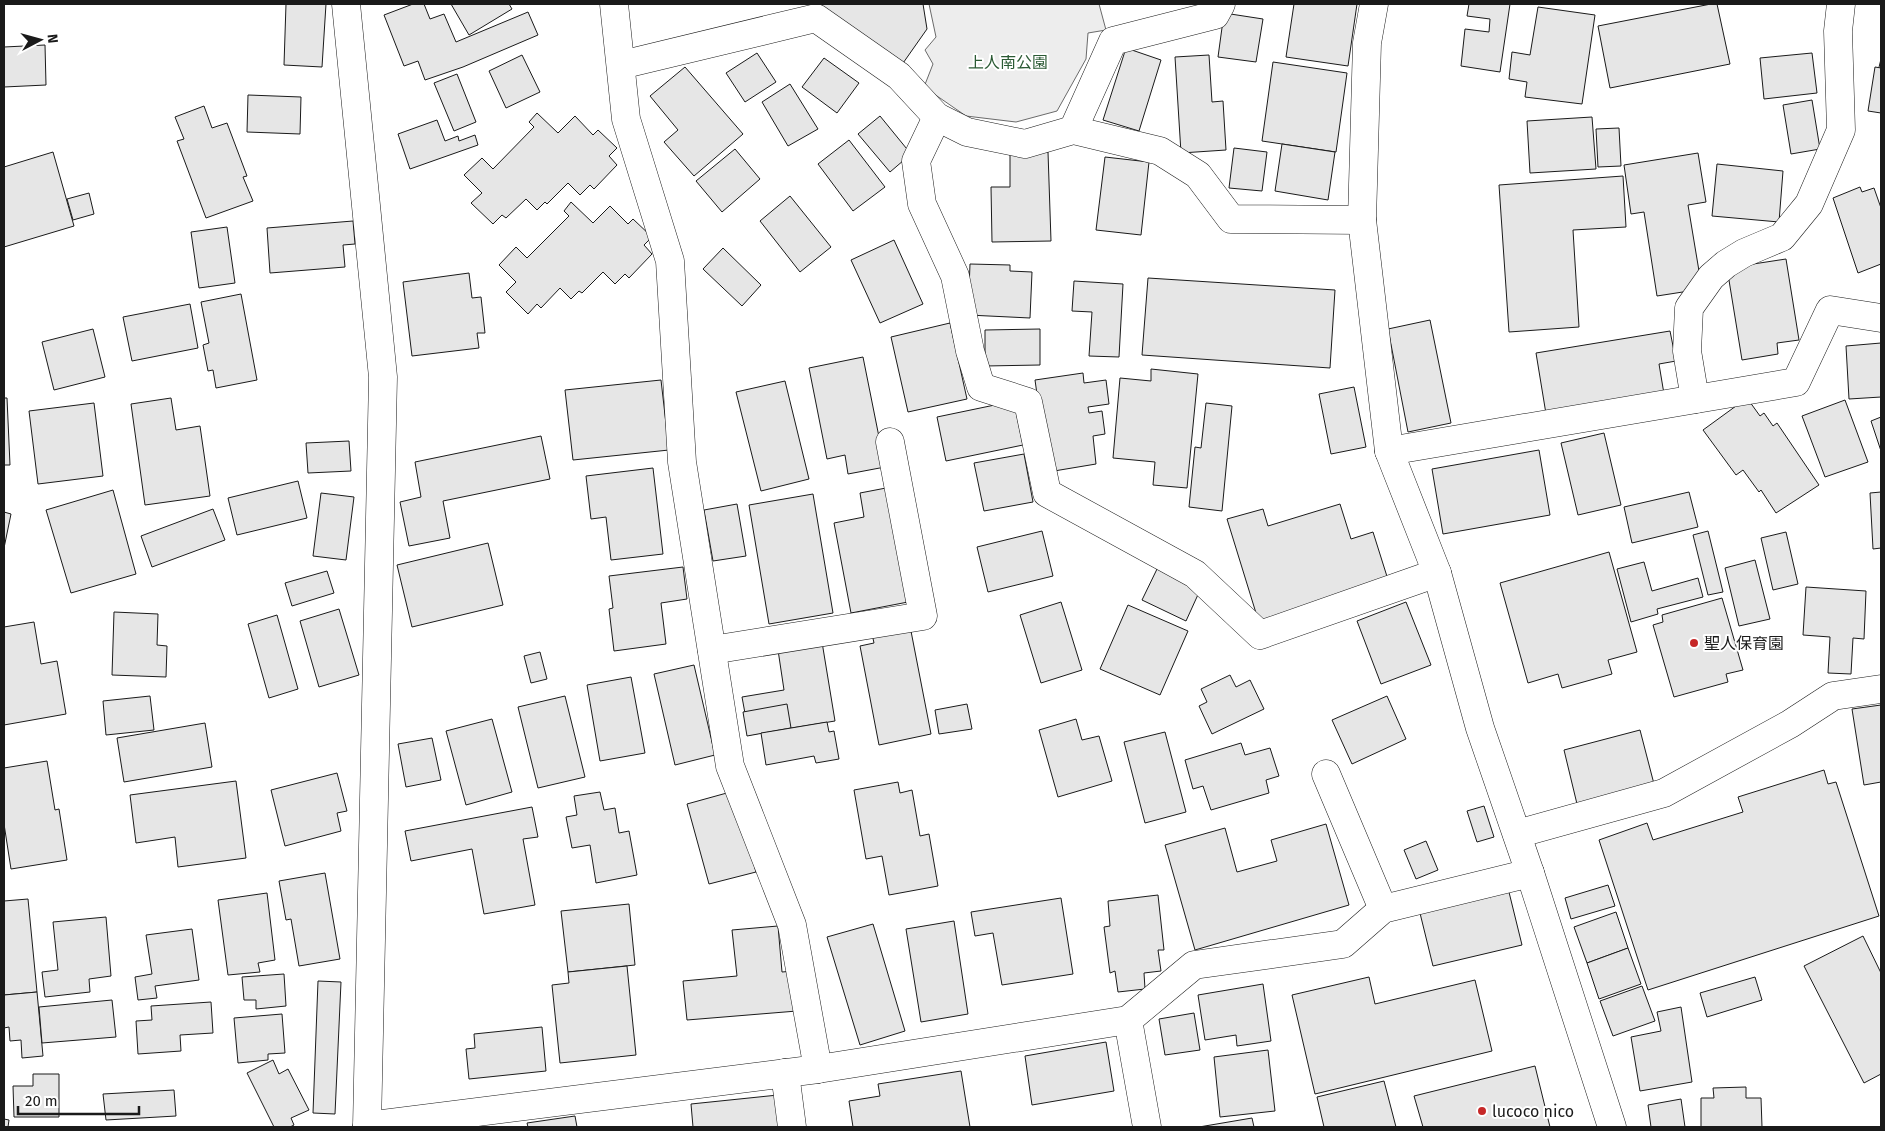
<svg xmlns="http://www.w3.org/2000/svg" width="1885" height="1131" font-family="'Fira Sans','Noto Sans JP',sans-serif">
	<rect width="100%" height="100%" fill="#fff"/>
	<path fill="#ededed" stroke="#6a6a6a" d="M929 4H1099L1106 30 1088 33 1086 59 1057 111 1016 122 966 116 924 87 933 64 925 50 936 37Z"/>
	<g fill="#e6e6e6" stroke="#1a1a1a">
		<path d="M286 4H326L322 67 284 65Z"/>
		<path d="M413 4H424L430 19 444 14 456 42 528 12 538 35 463 67 425 80 418 61 404 66 384 15Z"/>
		<path d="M451 4H509L512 9 469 35Z"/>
		<path d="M818 4H923L927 29 901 66Z"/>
		<path d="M1294 4H1357L1348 66 1286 57Z"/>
		<path d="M1469 4H1510L1500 72 1461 66 1465 29 1489 32 1490 19 1467 16Z"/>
		<path d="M1711 4H1717L1730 64 1610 88 1598 26Z"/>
		<path d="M1538 7 1595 15 1582 104 1525 97 1527 82 1509 79 1512 52 1530 55Z"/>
		<path d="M1224 13 1263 19 1256 62 1218 57Z"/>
		<path d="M45 45 46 85 4 87V47Z"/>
		<path d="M1126 48 1161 60 1139 131 1103 120Z"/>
		<path d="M757 53 776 82 745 102 726 73Z"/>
		<path d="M1812 53 1817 93 1764 99 1760 58Z"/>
		<path d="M522 55 540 92 506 108 489 71Z"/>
		<path d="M1209 55 1212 102 1223 101 1226 150 1181 153 1175 57Z"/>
		<path d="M824 58 859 83 837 113 802 87Z"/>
		<path d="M1881 59V94L1873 92Z"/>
		<path d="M1273 62 1347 73 1336 152 1262 141Z"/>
		<path d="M685 67 743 134 694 176 664 142 678 130 650 96Z"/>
		<path d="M1875 67 1881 68V113L1868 111Z"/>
		<path d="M457 74 476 122 454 131 434 83Z"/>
		<path d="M790 84 818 129 788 146 762 102Z"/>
		<path d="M248 95 301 97 300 134 247 132Z"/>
		<path d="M1812 100 1820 149 1791 154 1783 105Z"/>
		<path d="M204 106 212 128 227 123 247 176 243 177 253 201 206 218 177 141 184 139 175 117Z"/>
		<path d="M537 113 558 133 575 116 593 135 598 130 617 148 609 156 617 165 594 189 590 185 580 195 568 183 547 204 545 202 537 210 526 199 506 218 502 215 493 224 471 203 482 193 464 175 482 158 493 169 534 127 529 122Z"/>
		<path d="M880 116 911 154 890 172 858 134Z"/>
		<path d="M1592 117 1596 169 1530 173 1527 121Z"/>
		<path d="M437 120 445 141 458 136 459 141 475 135 478 145 410 169 398 134Z"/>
		<path d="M1619 128 1621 166 1598 167 1596 129Z"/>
		<path d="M849 140 885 187 853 211 818 164Z"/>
		<path d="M1282 144 1335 152 1328 200 1275 191Z"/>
		<path d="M1234 148 1267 152 1262 191 1229 188Z"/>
		<path d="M735 149 760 179 722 212 696 181Z"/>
		<path d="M53 152 74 226 4 247V167Z"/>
		<path d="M1048 152 1051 241 992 242 991 187H1010V153Z"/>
		<path d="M1698 153 1706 202 1688 205 1702 289 1657 296 1644 212 1631 214 1624 165Z"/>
		<path d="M1105 157 1149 162 1141 235 1096 230Z"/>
		<path d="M1717 164 1783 171 1779 222 1712 216Z"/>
		<path d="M1623 176 1626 227 1573 230 1579 327 1509 332 1499 185Z"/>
		<path d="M1860 187 1862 192 1874 188 1881 208V264L1858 273 1833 198Z"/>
		<path d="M89 193 94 214 73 220 67 199Z"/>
		<path d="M790 196 831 247 800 272 760 221Z"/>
		<path d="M571 202 593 223 610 206 628 224 633 219 652 237 644 245 652 254 629 278 625 274 615 284 603 272 582 293 579 291 571 299 560 288 541 308 537 304 528 314 506 292 516 282 499 265 516 247 527 258 569 216 564 211Z"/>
		<path d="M353 221 355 244 343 245 345 267 270 273 267 228Z"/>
		<path d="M227 227 235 283 199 288 191 232Z"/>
		<path d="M894 240 923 304 880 323 851 260Z"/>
		<path d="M723 248 761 285 742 306 703 269Z"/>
		<path d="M1786 259 1799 340 1777 343 1778 354 1742 360 1727 268Z"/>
		<path d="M970 264 1010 265V271L1032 272 1030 318 968 315Z"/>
		<path d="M469 273 472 298 481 297 485 333H477L479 348 412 356 403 282Z"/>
		<path d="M1148 278 1335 290 1330 368 1142 355Z"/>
		<path d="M1074 281 1123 284 1119 357 1089 356 1092 312 1072 311Z"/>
		<path d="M241 294 257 380 216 388 213 370 208 371 203 345 209 343 201 302Z"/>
		<path d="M190 304 198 348 132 361 123 317Z"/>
		<path d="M1430 320 1451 423 1408 432 1388 329Z"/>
		<path d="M950 323 967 399 908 412 891 337Z"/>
		<path d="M93 329 105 377 54 390 42 342Z"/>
		<path d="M1040 329V365L985 366V330Z"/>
		<path d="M1670 331 1676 361 1659 364 1665 400 1547 420 1536 353Z"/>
		<path d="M1881 343V397L1849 399 1846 346Z"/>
		<path d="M863 357 885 467 848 474 845 455 827 459 809 368Z"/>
		<path d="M1151 369 1198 374 1187 488 1153 485 1155 462 1113 458 1120 378 1151 381Z"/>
		<path d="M1083 373 1084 383 1106 380 1109 404 1088 407 1089 413 1102 411 1105 434 1093 436 1096 464 1048 472 1035 380Z"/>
		<path d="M661 380 669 450 573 460 565 390Z"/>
		<path d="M785 381 809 479 761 491 736 392Z"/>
		<path d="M1354 387 1366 447 1331 454 1319 394Z"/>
		<path d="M4 398H7L10 465H4Z"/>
		<path d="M171 398 176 430 200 426 210 496 145 505 131 404Z"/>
		<path d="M1747 398 1760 416 1764 413 1773 426 1777 423 1819 485 1776 513 1761 490 1759 492 1743 470 1736 475 1703 430Z"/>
		<path d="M1845 400 1868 462 1825 477 1802 416Z"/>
		<path d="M1014 401 1023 445 946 461 937 417Z"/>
		<path d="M94 403 103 476 38 484 29 411Z"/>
		<path d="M1206 403 1232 406 1222 511 1189 507 1195 447 1201 448Z"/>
		<path d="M1881 417V451L1871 421Z"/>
		<path d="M1604 433 1621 505 1578 515 1561 443Z"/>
		<path d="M541 436 550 479 443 501 450 538 409 546 400 502 421 497 415 462Z"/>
		<path d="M349 441 351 471 308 473 306 443Z"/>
		<path d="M1539 450 1550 515 1443 534 1432 469Z"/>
		<path d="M1024 454 1033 502 984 511 974 463Z"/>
		<path d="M653 468 663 554 611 560 606 517 591 519 586 476Z"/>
		<path d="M298 481 307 518 237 535 228 498Z"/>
		<path d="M886 488 908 602 851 613 834 523 864 517 860 493Z"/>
		<path d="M113 490 136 574 71 593 46 510Z"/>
		<path d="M1689 492 1698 527 1632 543 1624 507Z"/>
		<path d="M1881 492V548L1873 549 1870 493Z"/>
		<path d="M321 493 354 497 346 560 313 556Z"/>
		<path d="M813 494 833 613 769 624 749 505Z"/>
		<path d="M737 504 746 556 713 561 704 510Z"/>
		<path d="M1340 504 1351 539 1373 532 1390 586 1260 626 1227 519 1263 509 1268 526Z"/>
		<path d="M213 509 225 540 152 567 141 536Z"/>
		<path d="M4 512 11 514 4 548Z"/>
		<path d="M1042 531 1053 576 988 592 977 547Z"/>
		<path d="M1708 531 1723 592 1708 595 1693 535Z"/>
		<path d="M1786 532 1798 584 1773 590 1761 538Z"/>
		<path d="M488 543 503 605 412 627 397 565Z"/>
		<path d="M1609 552 1637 652 1608 660 1612 674 1562 688 1558 674 1528 683 1500 583Z"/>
		<path d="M1755 560 1770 619 1739 626 1725 568Z"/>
		<path d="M1644 562 1652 591 1698 578 1703 597 1657 609 1658 614 1631 622 1617 569Z"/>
		<path d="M683 567 687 599 661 603 666 644 614 651 609 609 613 608 609 576Z"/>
		<path d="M1158 567 1201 588 1186 621 1142 600Z"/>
		<path d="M327 571 334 593 292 606 285 583Z"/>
		<path d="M1806 587 1866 591 1864 639 1853 638 1851 674 1828 673 1830 637 1803 635Z"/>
		<path d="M1722 598 1743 670 1726 674 1728 682 1674 697 1653 625 1663 622 1662 615Z"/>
		<path d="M1061 602 1082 670 1041 683 1020 615Z"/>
		<path d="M1406 602 1431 665 1381 684 1357 621Z"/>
		<path d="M1128 605 1188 631 1160 695 1100 669Z"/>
		<path d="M339 609 359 675 319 687 300 621Z"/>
		<path d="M114 612 158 614 157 645 167 646 166 677 112 675Z"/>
		<path d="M277 615 298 689 269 698 248 624Z"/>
		<path d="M34 622 41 664 57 661 66 714 4 725V627Z"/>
		<path d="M910 626 931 734 879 745 860 646 874 643 872 634Z"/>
		<path d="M822 642 835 721 749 735 742 697 784 690 778 650Z"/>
		<path d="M540 652 547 679 531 683 524 656Z"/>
		<path d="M694 665 715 755 675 765 654 674Z"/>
		<path d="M1230 675 1236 687 1250 680 1264 709 1212 734 1199 706 1207 702 1201 689Z"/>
		<path d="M631 677 645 753 600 761 587 685Z"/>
		<path d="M150 696 154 730 106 735 103 701Z"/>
		<path d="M565 696 585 777 538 788 518 707Z"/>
		<path d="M1387 696 1406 739 1352 764 1332 720Z"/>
		<path d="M787 704 791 728 747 736 743 712Z"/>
		<path d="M967 704 972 729 939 734 935 710Z"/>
		<path d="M1881 705V782L1864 785 1852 709Z"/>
		<path d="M492 719 512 792 466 805 446 731Z"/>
		<path d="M1076 719 1082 740 1099 736 1112 781 1058 797 1039 730Z"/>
		<path d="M827 722 829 732 834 731 839 759 816 763 814 756 766 765 761 733Z"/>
		<path d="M205 723 212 767 124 782 117 738Z"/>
		<path d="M1640 730 1654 784 1577 804 1564 750Z"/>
		<path d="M1165 732 1186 812 1145 823 1124 742Z"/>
		<path d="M432 738 441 780 406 787 398 744Z"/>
		<path d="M1241 743 1245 755 1270 748 1279 776 1266 780 1269 793 1211 810 1203 786 1193 789 1185 760Z"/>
		<path d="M47 761 55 810 59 809 67 860 11 869 4 824V768Z"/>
		<path d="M1824 770 1828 784 1836 782 1879 916 1648 990 1599 840 1647 823 1653 840 1743 812 1738 797Z"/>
		<path d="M337 773 347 811 337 813 341 831 285 846 271 790Z"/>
		<path d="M236 781 246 858 178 867 175 837 136 843 130 795Z"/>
		<path d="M898 782 900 793 912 790 920 836 929 834 938 886 889 895 882 856 866 859 854 790Z"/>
		<path d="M734 791 756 872 709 884 687 804Z"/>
		<path d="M600 792 604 810 615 808 619 833 629 831 637 875 596 883 590 845 572 848 566 817 577 815 574 796Z"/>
		<path d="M1484 806 1494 837 1477 842 1467 811Z"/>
		<path d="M532 807 538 837 523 839 535 905 484 914 472 849 411 861 405 831Z"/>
		<path d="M1326 824 1349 905 1195 950 1165 845 1225 828 1237 872 1277 861 1271 840Z"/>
		<path d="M1426 841 1438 870 1416 879 1404 850Z"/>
		<path d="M325 873 340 959 299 966 291 919 286 920 279 881Z"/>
		<path d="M1507 884 1522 945 1433 966 1418 905Z"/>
		<path d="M1608 885 1615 906 1571 919 1565 898Z"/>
		<path d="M267 893 275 960 258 963 260 972 228 975 218 900Z"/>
		<path d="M1158 895 1164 950H1158L1161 971 1144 973 1145 989 1118 992 1115 971 1110 973 1104 927 1110 926 1108 901Z"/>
		<path d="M1061 898 1073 974 1002 985 993 933 975 936 971 912Z"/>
		<path d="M28 899 37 992 4 995V901Z"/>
		<path d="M629 904 635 965 568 972 561 911Z"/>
		<path d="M1616 912 1628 948 1587 963 1574 927Z"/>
		<path d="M106 917 111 976 89 979 90 992 45 997 42 972 58 970 53 922Z"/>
		<path d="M954 921 968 1014 921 1022 906 929Z"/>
		<path d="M873 924 905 1031 860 1045 827 937Z"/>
		<path d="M778 926 782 972 794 971 797 1011 687 1020 683 981 737 976 732 930Z"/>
		<path d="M192 929 199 980 155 986 157 998 138 1000 135 977 152 974 146 935Z"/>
		<path d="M1863 936 1881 973V1074L1864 1083 1804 966Z"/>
		<path d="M1628 948 1641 984 1599 999 1587 963Z"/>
		<path d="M627 966 636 1055 560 1063 552 985 569 983 568 972Z"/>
		<path d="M284 974 286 1006 256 1009V1000H244L242 977Z"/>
		<path d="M1369 977 1375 1004 1475 980 1492 1051 1315 1094 1292 995Z"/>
		<path d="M1755 977 1762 1000 1707 1017 1700 993Z"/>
		<path d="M318 981 341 982 335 1114 313 1113Z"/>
		<path d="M1263 984 1271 1041 1237 1046 1236 1035 1205 1040 1198 995Z"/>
		<path d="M1642 986 1655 1021 1613 1036 1600 1001Z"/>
		<path d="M37 992 43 1056 22 1058 21 1040 10 1041 9 1027 4 1028V995Z"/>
		<path d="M112 1000 116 1037 42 1043 39 1007Z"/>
		<path d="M211 1002 213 1033 180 1035 181 1051 138 1054 136 1021 152 1020 151 1006Z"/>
		<path d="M1681 1007 1692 1082 1640 1091 1631 1037 1661 1031 1657 1012Z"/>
		<path d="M1194 1013 1200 1050 1165 1055 1159 1019Z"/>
		<path d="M282 1014 285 1053 268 1054V1060L238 1063 234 1018Z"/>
		<path d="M542 1027 546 1071 469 1079 466 1049 475 1048 474 1034Z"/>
		<path d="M1106 1042 1114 1091 1032 1105 1025 1056Z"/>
		<path d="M1268 1050 1275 1111 1220 1117 1214 1057Z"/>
		<path d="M273 1060 279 1074 288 1069 309 1110 291 1118 294 1125 290 1127H274L247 1073Z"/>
		<path d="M1535 1066 1550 1127H1423L1414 1096Z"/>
		<path d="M961 1071 970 1127H853L849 1101 880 1096 878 1084Z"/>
		<path d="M33 1074H59V1117H14L13 1086H33Z"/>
		<path d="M1384 1081 1396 1127H1324L1317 1097Z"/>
		<path d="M1746 1087V1098H1761L1762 1127H1701V1098H1714L1713 1088Z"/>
		<path d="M174 1090 176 1116 106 1120 103 1094Z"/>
		<path d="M778 1095 781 1127H693L691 1104Z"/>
		<path d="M1681 1099 1685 1127H1651L1648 1105Z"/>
		<path d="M575 1116 577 1127H528L527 1123Z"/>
		<path d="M1252 1118 1254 1127H1199Z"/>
		<path d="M4 1119 9 1120 8 1127H4Z"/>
	</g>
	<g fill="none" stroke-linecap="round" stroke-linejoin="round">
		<g stroke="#1a1a1a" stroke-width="29">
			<g id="street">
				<path d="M346 4 383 377 367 1127"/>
				<path d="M614 4 626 119 670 261 682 462 730 766 792 925 818 1069"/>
				<path d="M621 65 816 18 899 76 937 117 967 132 1025 144 1073 130 1160 151 1198 175 1231 219 1362 220"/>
				<path d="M937 117 916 161 922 204 955 276 970 351 981 387 1028 402 1047 493 1195 574 1260 635 1437 573"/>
				<path d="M1073 130 1113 41 1215 15 1221 4"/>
				<path d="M1695 399 1687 351 1689 308 1711 277 1726 264 1744 253 1782 237 1809 204 1841 130 1838 31 1841 4"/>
				<path d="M1389 451 1796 382 1830 310 1881 318"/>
				<path d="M712 650 923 616 890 442"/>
				<path d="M1326 774 1383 909"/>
				<path d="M1517 834 1664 793 1790 724 1833 696 1881 689"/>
				<path d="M1128 1020 1147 1127"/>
				<path d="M785 1073 792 1127"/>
				<path d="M367 1126 818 1069 1128 1020 1194 965 1343 944 1383 909 1530 873"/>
			</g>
		</g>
		<g stroke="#1a1a1a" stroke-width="29">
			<path id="secondary" d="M1374 4 1367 43 1362 220 1389 451 1437 573 1480 728 1530 873 1612 1127"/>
		</g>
		<use href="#street" stroke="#fff" stroke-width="28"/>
		<use href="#secondary" stroke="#fff" stroke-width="28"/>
	</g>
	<g fill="#c62828" stroke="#fff" stroke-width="2">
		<circle cx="1694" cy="643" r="5"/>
		<circle cx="1482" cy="1111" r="5"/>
	</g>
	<g text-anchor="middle" stroke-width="4" stroke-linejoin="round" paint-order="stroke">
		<g font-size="16" fill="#2b5a34" stroke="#fff">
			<text x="1008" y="68">上人南公園</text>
		</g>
		<g font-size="16" fill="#1a1a1a" stroke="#fff" text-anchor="start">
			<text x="1704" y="649">聖人保育園</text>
			<text x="1492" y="1117">lucoco nico</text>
		</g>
	</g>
	<rect width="1885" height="1131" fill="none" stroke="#1a1a1a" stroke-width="10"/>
	<g transform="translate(40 40) rotate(84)" stroke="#ffffff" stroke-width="4" paint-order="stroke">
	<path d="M0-4L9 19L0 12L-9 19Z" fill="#1a1a1a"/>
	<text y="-8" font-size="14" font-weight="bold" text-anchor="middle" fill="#1a1a1a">N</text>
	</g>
	<path d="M18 1106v8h121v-8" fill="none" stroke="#1a1a1a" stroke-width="2.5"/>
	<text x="25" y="1106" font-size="15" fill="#1a1a1a" stroke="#ffffff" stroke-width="4" paint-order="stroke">20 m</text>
</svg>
